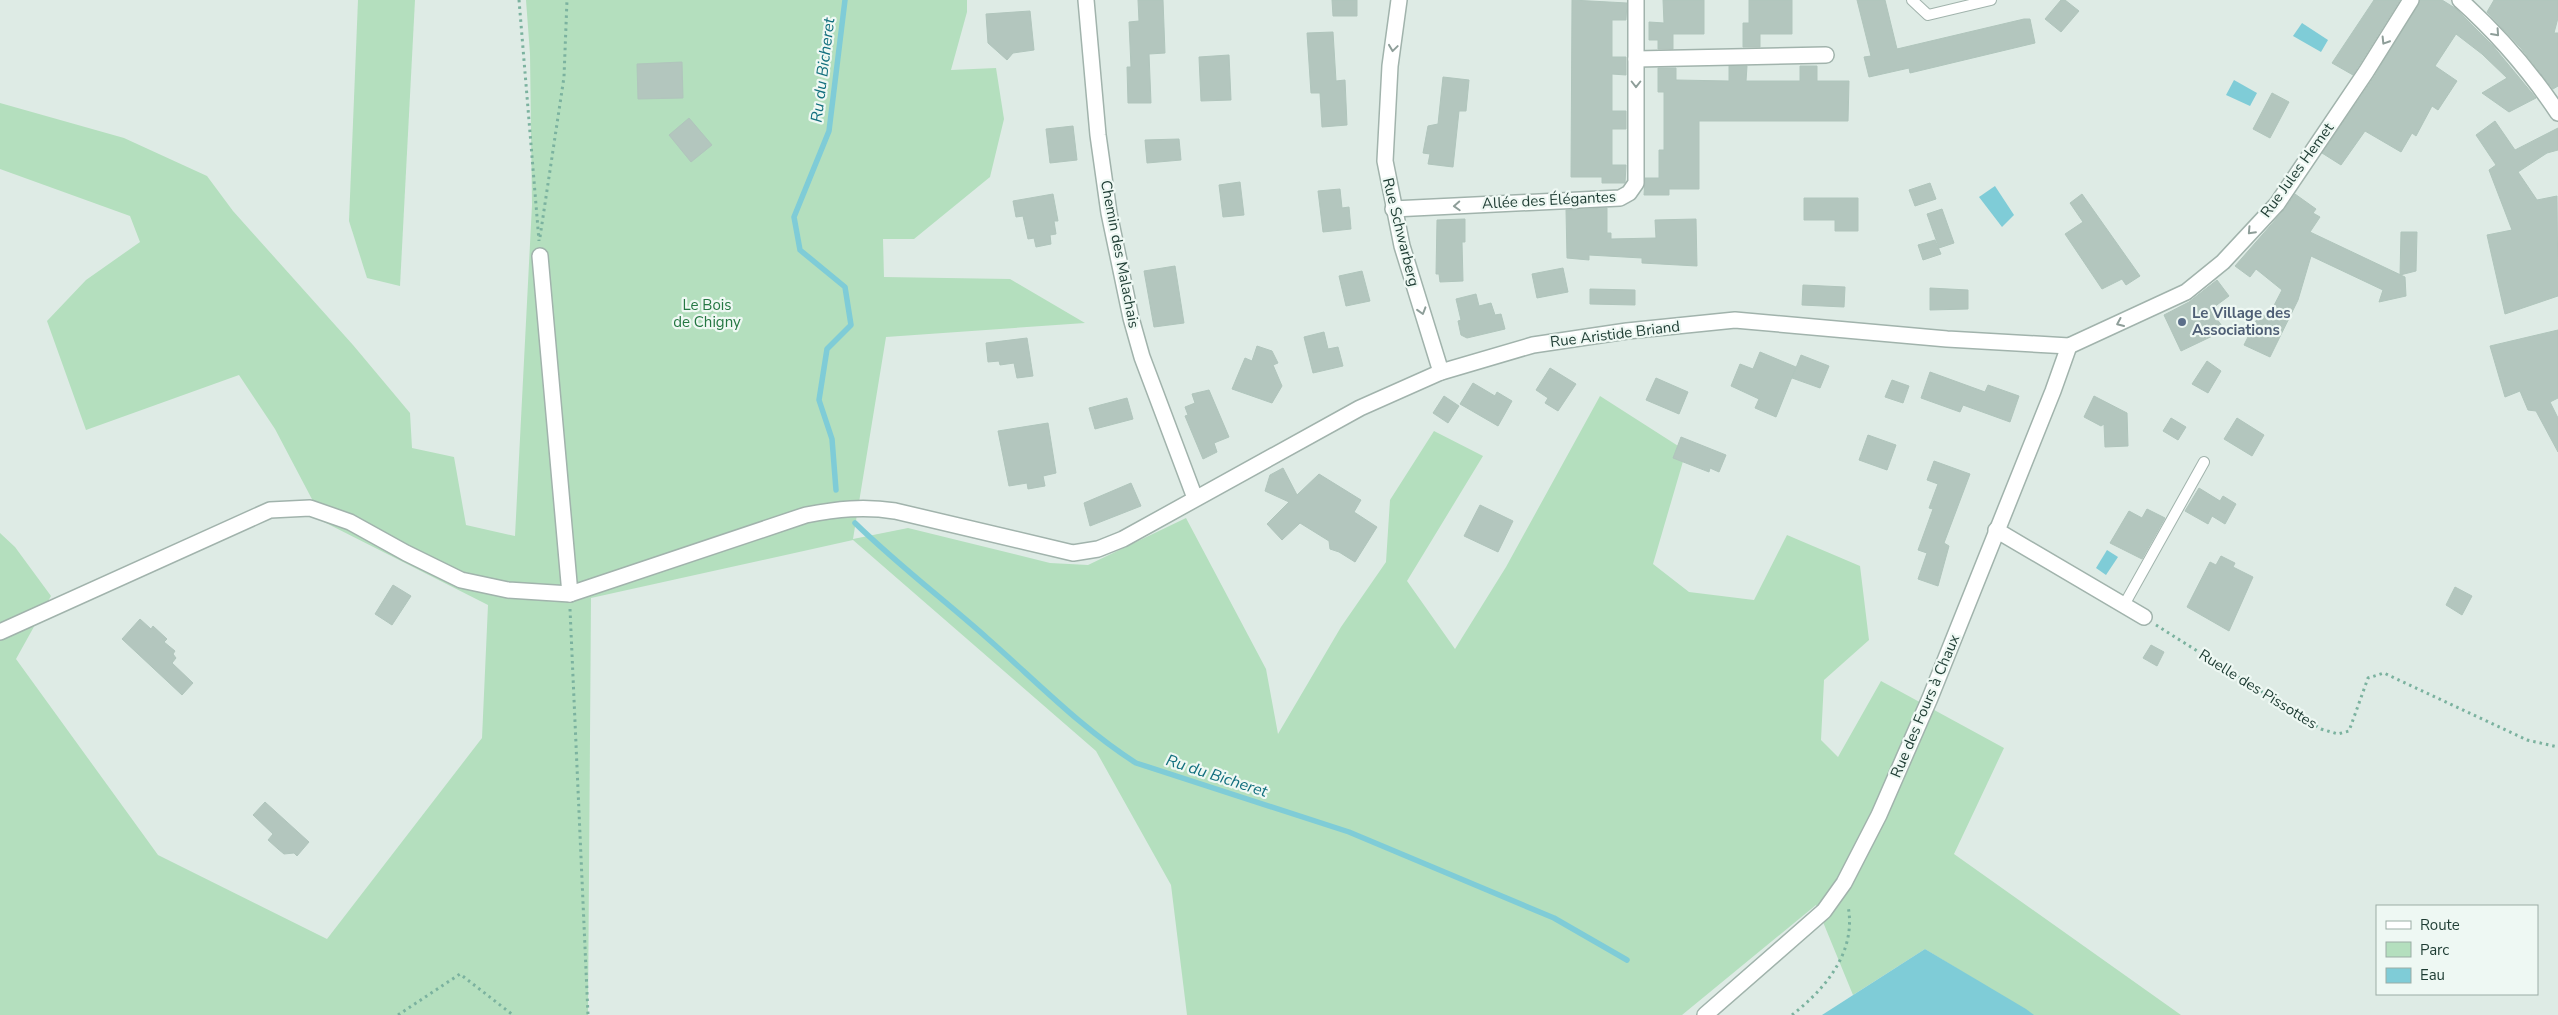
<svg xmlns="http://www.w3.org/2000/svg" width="2558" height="1015" font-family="'Nunito Sans',sans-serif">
	<rect width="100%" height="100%" fill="#deebe5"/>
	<g fill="#b4dfbe">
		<path d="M358 0H415L400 286 367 278 349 221Z"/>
		<path d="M526 0H967V12L951 70 996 68 1004 119 990 177 914 239H883L884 277 1010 279 1085 323 886 337 853 539 908 528 1050 563 1088 565 1186 518 1266 669 1278 734 1341 627 1386 562 1390 500 1434 431 1483 456 1407 581 1455 649 1506 567 1600 396 1686 451 1653 564 1689 592 1754 600 1787 535 1860 566 1869 640 1824 680 1821 740 1838 757 1881 681 2004 748 1954 854 2181 1015H2033L1925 949 1853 995 1816 905 1682 1015H1187L1171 885 1096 751 853 540 591 598 588 1015H0V533L15 547 51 596 16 659 158 855 327 939 482 738 488 605 324 522 275 429 239 375 86 430 47 321 86 280 140 242 130 216 0 169V103L124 138 207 176 233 211 353 345 410 413 412 448 454 457 466 525 515 536 532 205 530 54Z"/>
	</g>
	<g fill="#7fccd7">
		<path d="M2302 23 2328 40 2321 52 2293 36Z"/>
		<path d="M2234 80 2257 93 2250 106 2226 95Z"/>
		<path d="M1995 186 2014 215 2002 227 1979 197Z"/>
		<path d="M2107 550 2118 557 2106 575 2096 568Z"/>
		<path d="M1925 949 2026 1009 2034 1015H1822Z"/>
	</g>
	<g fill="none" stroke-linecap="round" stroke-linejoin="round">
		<g stroke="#7fccd7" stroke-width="5.5">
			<path d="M836 490 832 439 819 400 827 349 851 325 845 287 800 250 794 217 829 131 845 0"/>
			<path d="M855 523C897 564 943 599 987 638 1036 681 1081 728 1136 763L1349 832 1554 918 1627 960"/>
		</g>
	</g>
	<g fill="#b3c6be" stroke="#b0c5bc">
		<path d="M1138 0H1163L1165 53 1149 54 1151 103H1128L1127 67H1131L1129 22 1139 21Z"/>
		<path d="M1332 0H1357V16H1333Z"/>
		<path d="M1572 0 1627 3 1626 20H1612V57H1626V75L1612 74V111H1626V129H1612V165H1626L1625 183H1602V177H1571Z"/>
		<path d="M1663 0H1704V34H1673V49H1658V40H1649V22L1664 23Z"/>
		<path d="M1749 0H1792V34H1760V47H1743V23H1749Z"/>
		<path d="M1857 0H1885L1897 49 2024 19H2030L2035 43 1910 73 1909 68 1869 77 1864 57 1871 56Z"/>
		<path d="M2061 0H2065L2079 11 2061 32 2045 19Z"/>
		<path d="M2374 0H2400L2353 75 2332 63Z"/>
		<path d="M2420 0H2442L2455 8 2493 46 2536 98 2509 112 2482 93 2507 78 2482 54 2456 34 2435 66 2457 81 2438 110 2432 106 2416 136 2412 133 2401 152 2365 131 2341 165 2322 153 2374 77Z"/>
		<path d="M2494 0H2558V18L2554 33H2558V86L2553 89 2520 47 2487 12Z"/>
		<path d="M1030 11 1034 50 1013 53 1007 60 988 43 986 14Z"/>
		<path d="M1333 32 1336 81 1345 80 1347 125 1322 127 1320 93H1311L1307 33Z"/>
		<path d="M1229 55 1231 100 1201 101 1199 57Z"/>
		<path d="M682 62 683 98 638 99 637 64Z"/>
		<path d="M1729 66H1747L1746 81H1800V66H1817V81H1849L1848 121H1699V189H1669V195H1644L1645 178H1659V150H1664V92H1658V68H1676V80L1729 81Z"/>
		<path d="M1443 77 1469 80 1466 111H1459L1453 167 1428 164 1430 154 1423 153 1428 126 1438 124Z"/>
		<path d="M2272 93 2289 102 2270 138 2253 129Z"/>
		<path d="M689 118 712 145 691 162 669 135Z"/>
		<path d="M2495 121 2515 150 2558 128V150L2547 153 2518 172 2537 200 2557 196 2558 296 2505 314 2487 235 2512 230 2489 170 2496 165 2476 135Z"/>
		<path d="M1073 126 1077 160 1050 163 1046 129Z"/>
		<path d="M1179 139 1181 160 1147 163 1145 140Z"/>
		<path d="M1240 182 1244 215 1223 217 1219 185Z"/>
		<path d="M1930 183 1936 199 1915 206 1909 190Z"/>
		<path d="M1340 189 1342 208 1349 207 1351 229 1323 232 1318 191Z"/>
		<path d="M1053 194 1058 221H1054L1056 234 1050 235 1051 244 1036 247 1034 238 1028 239 1023 216 1016 217 1013 201Z"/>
		<path d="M2082 194 2140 276 2126 285 2122 279 2102 289 2065 234 2083 222 2070 203Z"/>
		<path d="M2295 194 2316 209 2313 213 2320 217 2310 232 2405 277 2406 296 2379 302 2383 290 2311 256 2298 300 2270 357 2244 345 2260 313 2268 317 2282 290 2256 269 2250 277 2235 266 2284 210Z"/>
		<path d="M1804 198H1858V231H1835V220H1804Z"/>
		<path d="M1607 208V233H1611V239L1656 238 1655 220 1696 219 1697 266 1642 263V258L1589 255V260L1567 258 1566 210Z"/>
		<path d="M1942 209 1954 243 1939 248 1927 214Z"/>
		<path d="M1465 219V242H1462L1463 281 1440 282 1439 274H1436L1437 220Z"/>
		<path d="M2401 232H2417L2416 271 2400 275Z"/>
		<path d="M1935 240 1941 254 1923 260 1918 245Z"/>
		<path d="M1175 266 1184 323 1154 327 1144 271Z"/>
		<path d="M1563 268 1568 292 1537 298 1532 274Z"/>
		<path d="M1362 271 1370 301 1346 306 1339 276Z"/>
		<path d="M2217 280 2229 296 2210 310 2225 330 2181 351 2164 315 2189 302Z"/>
		<path d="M1803 285 1845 287 1844 307 1802 305Z"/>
		<path d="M1930 288 1968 290V309L1930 310Z"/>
		<path d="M1590 289 1635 290V305L1590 304Z"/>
		<path d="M1476 294 1479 306 1491 303 1495 315 1501 314 1505 329 1467 338 1461 335 1458 321 1461 320 1456 299Z"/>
		<path d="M2558 330V398L2550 402 2558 418V452L2536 411 2528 410 2520 391 2505 397 2490 346Z"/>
		<path d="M1324 332 1328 349 1338 347 1343 366 1313 373 1304 337Z"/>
		<path d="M1027 338 1033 376 1017 378 1014 363 1000 365 999 361 988 362 986 343Z"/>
		<path d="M1257 346 1272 351 1278 363 1273 365 1282 386 1272 403 1232 389 1245 358 1252 361Z"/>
		<path d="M1760 352 1796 367 1776 417 1755 408 1759 399 1731 386 1740 364 1753 369Z"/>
		<path d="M1801 355 1829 366 1820 388 1792 378Z"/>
		<path d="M2207 361 2221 371 2208 393 2192 384Z"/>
		<path d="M1550 368 1576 384 1558 411 1545 403 1548 398 1536 390Z"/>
		<path d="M1930 372 1985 392 1988 385 2019 396 2010 422 1963 405 1960 412 1921 398Z"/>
		<path d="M1656 378 1688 392 1679 414 1646 400Z"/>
		<path d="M1892 380 1909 386 1903 403 1885 397Z"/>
		<path d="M1473 383 1495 396 1497 392 1512 401 1498 426 1460 404Z"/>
		<path d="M1209 390 1229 437 1214 443 1217 452 1203 459 1185 416 1188 415 1185 407 1195 403 1192 394Z"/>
		<path d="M1444 396 1459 406 1448 423 1433 413Z"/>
		<path d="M2094 396 2127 413 2128 446 2105 447 2104 424 2101 426 2084 417Z"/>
		<path d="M1127 398 1133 419 1095 429 1089 408Z"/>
		<path d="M2171 418 2186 427 2178 440 2163 431Z"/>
		<path d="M2237 418 2264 435 2252 456 2224 439Z"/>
		<path d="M1048 423 1056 473 1043 476 1045 486 1028 489 1027 483 1009 486 998 431Z"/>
		<path d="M1868 435 1896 445 1887 470 1859 460Z"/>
		<path d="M1681 437 1726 455 1719 472 1710 468 1709 472 1673 458Z"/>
		<path d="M1934 461 1970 474 1944 543 1949 546 1938 586 1918 579 1927 553 1918 550 1933 509 1929 508 1938 484 1927 480Z"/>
		<path d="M1283 468 1297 495 1319 474 1361 500 1354 512 1377 527 1355 562 1339 552 1330 549 1329 541 1300 523 1282 540 1267 524 1289 502 1265 491 1270 475Z"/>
		<path d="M1131 483 1141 506 1090 526 1084 503Z"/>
		<path d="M2199 488 2220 501 2223 496 2236 504 2225 524 2212 516 2208 524 2185 511Z"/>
		<path d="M1480 505 1513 521 1498 552 1464 536Z"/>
		<path d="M2147 509 2165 518 2142 559 2110 543 2129 511 2142 518Z"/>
		<path d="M2221 556 2235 563 2233 567 2253 577 2229 631 2187 607 2210 562 2216 565Z"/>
		<path d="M393 585 411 596 392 625 375 614Z"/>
		<path d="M2455 587 2472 596 2462 615 2446 605Z"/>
		<path d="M140 619 151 629 153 626 167 639 164 642 175 651 173 654 176 658 172 663 193 683 182 695 122 639Z"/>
		<path d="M2151 645 2164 652 2157 666 2143 658Z"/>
		<path d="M265 802 309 842 297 856 294 853 284 854 278 849 268 840 273 834 253 815Z"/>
	</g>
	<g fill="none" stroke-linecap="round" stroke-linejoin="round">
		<g stroke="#a1b3ac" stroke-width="12">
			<g id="service">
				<path d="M1912 0 1928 15 1991 0"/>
				<path d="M2124 605 2204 462"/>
			</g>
		</g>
		<g stroke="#a1b3ac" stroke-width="18">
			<g id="minor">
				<path d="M1086 0 1098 135 1109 213 1131 318 1142 357 1195 498"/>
				<path d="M1399 0 1390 66 1385 161 1402 246 1441 372"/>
				<path d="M2460 0C2498 34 2530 71 2558 113"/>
				<path d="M1636 59 1826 55"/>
				<path d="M1393 209 1620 198 1629 193 1636 183V0"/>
				<path d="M540 256 570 594"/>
				<path d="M1996 530 2144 617"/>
				<path d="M0 632 270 510 310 508 350 522 406 553 461 580 508 590 570 594 806 515C837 509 864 506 895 511L1073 553 1098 549 1123 539 1360 408 1441 372 1533 345 1627 331 1735 320 1947 339 2069 346 2186 292 2223 262 2277 204 2366 72 2411 0"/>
				<path d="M1705 1015 1824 911 1844 883 1879 815 1930 698 2053 391 2069 346"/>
			</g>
		</g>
		<g stroke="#7bb29f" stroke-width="3" stroke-dasharray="2.5 4" stroke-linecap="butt">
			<path d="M519 0 539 241"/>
			<path d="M540 237 564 77 567 0"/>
			<path d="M570 609 588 1015"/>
			<path d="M2156 625 2321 729 2338 734 2349 731 2368 678 2384 673 2527 740 2558 747"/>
			<path d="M398 1015 460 974 513 1015"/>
			<path d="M1792 1015C1825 989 1857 952 1848 906"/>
		</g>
		<use href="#service" stroke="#fff" stroke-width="10"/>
		<use href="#minor" stroke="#fff" stroke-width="15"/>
	</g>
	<defs><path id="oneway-chevron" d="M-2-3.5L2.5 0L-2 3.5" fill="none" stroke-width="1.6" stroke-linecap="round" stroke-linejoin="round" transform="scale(1.25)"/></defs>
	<g stroke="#8e9e99">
		<use href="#oneway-chevron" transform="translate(2496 33) rotate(48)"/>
		<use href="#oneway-chevron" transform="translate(2385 41) rotate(122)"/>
		<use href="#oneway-chevron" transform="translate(1393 48) rotate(98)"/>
		<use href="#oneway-chevron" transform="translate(1636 84) rotate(90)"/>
		<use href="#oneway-chevron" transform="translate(1457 206) rotate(177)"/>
		<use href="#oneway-chevron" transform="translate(2251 231) rotate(133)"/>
		<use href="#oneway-chevron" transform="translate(1422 311) rotate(73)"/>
		<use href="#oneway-chevron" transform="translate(2120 323) rotate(156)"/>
	</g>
	<circle fill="#5c6f8a" stroke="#eef8f3" stroke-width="2" cx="2182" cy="322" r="5"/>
	<g text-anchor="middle" stroke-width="4.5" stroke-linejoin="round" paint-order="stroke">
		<g font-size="15" fill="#1e3c33" stroke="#eef8f3">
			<text transform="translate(2297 170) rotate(-54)" y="5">Rue Jules Hemet</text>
			<text transform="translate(1549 200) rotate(-3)" y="5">Allée des Élégantes</text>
			<text transform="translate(1401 232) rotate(76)" y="5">Rue Schwarberg</text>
			<text transform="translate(1120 254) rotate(79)" y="5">Chemin des Malachais</text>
			<text transform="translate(1615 334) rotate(-7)" y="5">Rue Aristide Briand</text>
			<text transform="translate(2258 689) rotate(32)" y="5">Ruelle des Pissottes</text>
			<text transform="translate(1925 706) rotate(-67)" y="5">Rue des Fours à Chaux</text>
		</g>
		<g font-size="15" fill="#247742" stroke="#eef8f3">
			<text x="707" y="310">Le Bois<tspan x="707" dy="17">de Chigny</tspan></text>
		</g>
		<g font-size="15" font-weight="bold" fill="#4e5e75" stroke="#eef8f3" text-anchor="start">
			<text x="2192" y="318">Le Village des<tspan x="2192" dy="17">Associations</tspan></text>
		</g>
		<g font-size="16" font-style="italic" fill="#126f7e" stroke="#eef8f3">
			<text transform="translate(822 70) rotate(-83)" y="6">Ru du Bicheret</text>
			<text transform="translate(1217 775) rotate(18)" y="6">Ru du Bicheret</text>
		</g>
	</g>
	<rect x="2376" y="905" width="162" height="90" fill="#eef8f3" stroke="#9bada6"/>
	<rect x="2386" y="921" width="25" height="8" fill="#ffffff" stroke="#9bada6"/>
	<text x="2420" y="930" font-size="15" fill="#1e3c33">Route</text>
	<rect x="2386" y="942" width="25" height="15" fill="#b4dfbe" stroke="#9bada6"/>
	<text x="2420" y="955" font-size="15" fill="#1e3c33">Parc</text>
	<rect x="2386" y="968" width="25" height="15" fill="#7fccd7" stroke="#9bada6"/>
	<text x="2420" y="980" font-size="15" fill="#1e3c33">Eau</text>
</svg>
